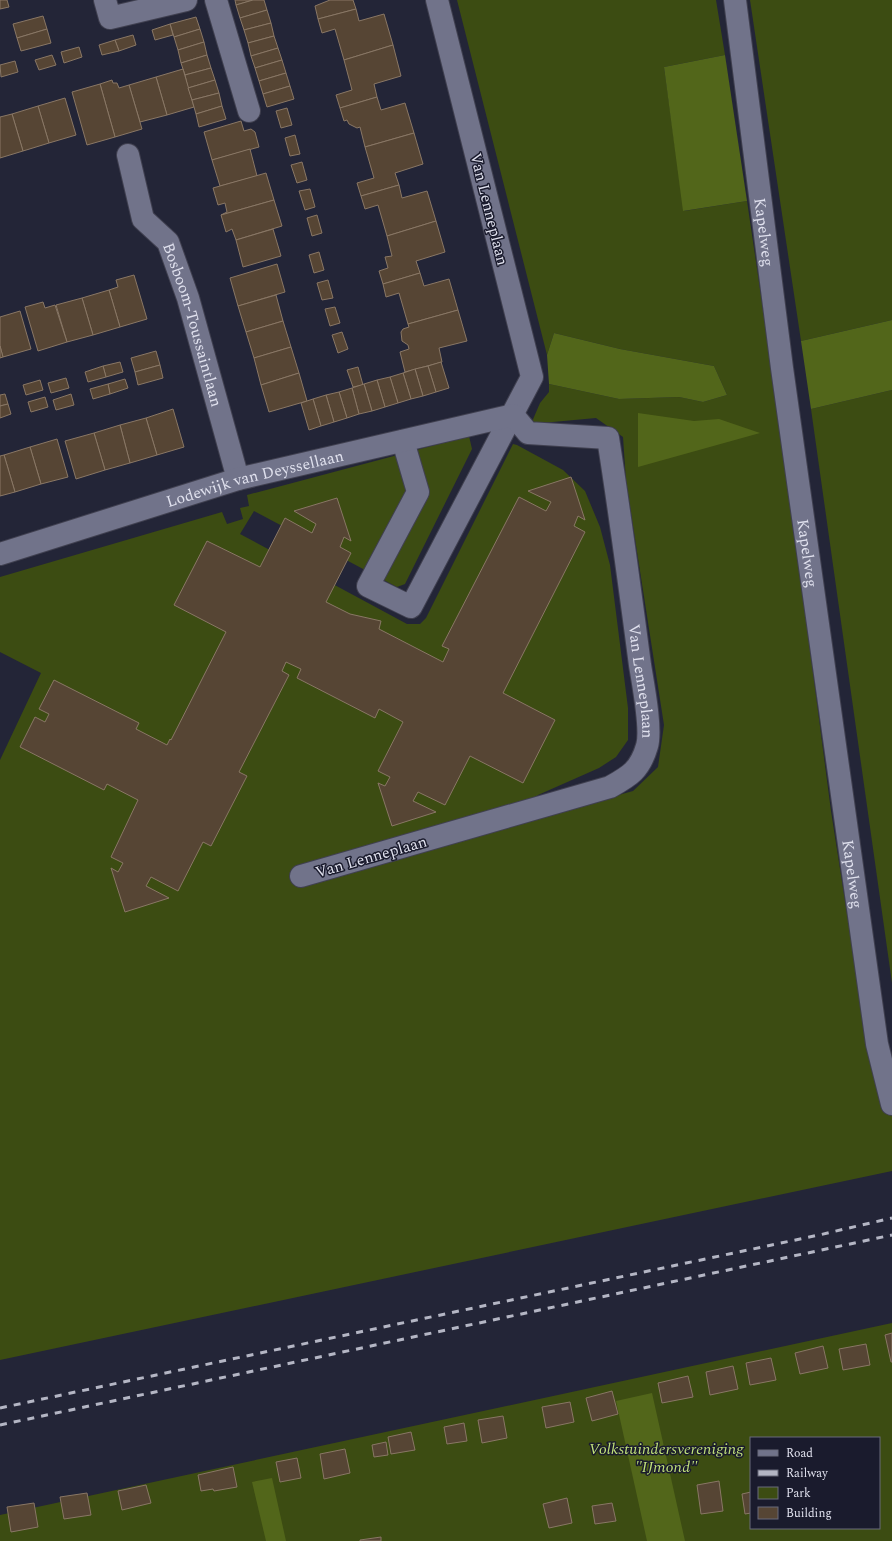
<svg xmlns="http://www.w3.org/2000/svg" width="892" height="1541" font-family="Spectral,serif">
	<rect width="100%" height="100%" fill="#232537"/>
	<g fill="#3c4c12" fill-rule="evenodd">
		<path d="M457 0H716L725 55 664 67 684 211 747 201 785 458 831 811 871 1068 892 1065V1171L0 1360V760L41 673 0 652V577L222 512 227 524 243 519 240 508 249 506 247 495 469 436 472 449 405 584 397 587 254 511 240 534 407 624H420L426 618 513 444 517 445 563 470 585 491 600 527 610 565 628 708V740L616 757 599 768 538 795 503 827 633 791 658 767 664 725 626 481 623 437 596 418 531 424 540 403 549 392V384L619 399 679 397 703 402 727 395 714 366 620 349 554 333 547 355Z"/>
		<path d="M750 0H892V320L801 341Z"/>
		<path d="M892 390V983L811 409Z"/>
		<path d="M892 1323V1541H0V1515ZM751 1438H879V1528H751Z"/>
	</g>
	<g fill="#52661a">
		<path d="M725 55 747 201 683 211 664 67Z"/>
		<path d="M892 320V390L811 409 801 341Z"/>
		<path d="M554 333 620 349 714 366 727 395 703 402 679 397 619 399 549 384 547 355Z"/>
		<path d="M638 413 694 421 719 419 760 433 638 467Z"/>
		<path d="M652 1393 685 1541H647L616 1401Z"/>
		<path d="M272 1478 286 1541H266L252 1482Z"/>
	</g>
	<g fill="#564534" stroke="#897765">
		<path d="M0 0H7L9 7 0 9Z"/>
		<path d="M235 0H253L236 5Z"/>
		<path d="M253 0H264L267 10 240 18 236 5Z"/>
		<path d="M330 0H353L356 9 318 19 315 6Z"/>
		<path d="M356 9 359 21 384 14 393 45 344 60 335 29 322 33 318 19Z"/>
		<path d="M267 10 271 23 244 30 240 18Z"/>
		<path d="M43 16 47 29 17 38 13 24Z"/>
		<path d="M196 17 200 29 174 37 170 24Z"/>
		<path d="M271 23 274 36 248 43 244 30Z"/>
		<path d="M170 24 173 35 155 40 152 30Z"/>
		<path d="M47 29 51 43 21 51 17 38Z"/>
		<path d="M200 29 204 42 178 50 174 37Z"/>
		<path d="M133 35 136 45 119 51 115 40Z"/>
		<path d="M274 36 278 48 251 56 248 43Z"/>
		<path d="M115 40 119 51 102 55 99 45Z"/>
		<path d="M204 42 207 55 181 63 178 50Z"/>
		<path d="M393 45 401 76 374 84 377 97 340 108 336 95 352 90 344 60Z"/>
		<path d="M79 47 82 57 64 63 61 52Z"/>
		<path d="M278 48 282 60 255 68 251 56Z"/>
		<path d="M52 55 56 65 39 70 35 60Z"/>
		<path d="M207 55 211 68 185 75 181 63Z"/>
		<path d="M282 60 286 73 259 81 255 68Z"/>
		<path d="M15 61 18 72 1 77 0 65Z"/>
		<path d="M211 68 215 80 188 88 185 75Z"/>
		<path d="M183 69 194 107 167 115 156 77Z"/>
		<path d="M286 73 290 86 263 94 259 81Z"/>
		<path d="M156 77 167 115 140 122 129 85Z"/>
		<path d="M112 80 113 83H117L119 88 129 85 142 129 115 137 100 84Z"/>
		<path d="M215 80 219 93 192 100 188 88Z"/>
		<path d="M100 84 115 137 87 145 72 92Z"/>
		<path d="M290 86 294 99 267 107 263 94Z"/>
		<path d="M219 93 222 106 196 114 192 100Z"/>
		<path d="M377 97 381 110 405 103 414 133 365 147 360 127 357 128 349 124 347 120 344 121 340 108Z"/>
		<path d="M65 98 76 135 49 143 38 106Z"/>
		<path d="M38 106 49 143 23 151 12 114Z"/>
		<path d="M222 106 226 119 199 127 196 114Z"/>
		<path d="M287 108 292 125 281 128 276 111Z"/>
		<path d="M12 114 23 151 0 158V117Z"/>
		<path d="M241 121 244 131 251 129 255 132 259 147 212 160 204 132Z"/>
		<path d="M414 133 423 164 395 173 399 185 361 196 357 183 374 178 365 147Z"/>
		<path d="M295 135 300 154 290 156 285 138Z"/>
		<path d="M250 149 257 176 220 186 212 160Z"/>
		<path d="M302 162 307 180 297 183 291 165Z"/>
		<path d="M266 173 274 200 221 215 227 212 225 203 218 205 213 188Z"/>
		<path d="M399 185 402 198 427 191 436 221 387 236 378 205 365 209 361 196Z"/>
		<path d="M310 189 315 207 305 210 299 191Z"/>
		<path d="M274 200 282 226 236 240 232 229 226 232 221 215Z"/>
		<path d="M317 215 322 233 312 236 307 218Z"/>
		<path d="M436 221 445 252 416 261 420 273 383 284 379 271 388 268 385 257 392 256 387 236Z"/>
		<path d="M273 229 281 256 243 267 236 240Z"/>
		<path d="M319 252 324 270 314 273 309 255Z"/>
		<path d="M277 264 285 292 238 306 230 278Z"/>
		<path d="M420 273 424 286 449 279 458 310 408 324 399 293 386 297 383 284Z"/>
		<path d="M134 275 147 319 120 327 109 290 118 287 116 280Z"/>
		<path d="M328 280 333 298 322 300 317 283Z"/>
		<path d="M109 290 120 327 93 335 82 298Z"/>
		<path d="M276 295 283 321 246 332 238 306Z"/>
		<path d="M82 298 93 335 67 342 56 305Z"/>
		<path d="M43 302 45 308 55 305 67 342 38 351 25 307Z"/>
		<path d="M335 307 340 323 330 326 325 309Z"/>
		<path d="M458 310 467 341 439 348 442 362 405 372 400 352 409 349 408 345 402 341 401 332 403 329 409 327 408 324Z"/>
		<path d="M20 311 31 349 3 357 0 346V317Z"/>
		<path d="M283 321 291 347 254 358 246 332Z"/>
		<path d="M342 332 348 349 338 353 332 335Z"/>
		<path d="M0 346 3 357 0 358Z"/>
		<path d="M291 347 299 373 261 385 254 358Z"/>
		<path d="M156 351 160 365 135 372 131 358Z"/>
		<path d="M120 362 123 372 106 377 103 366Z"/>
		<path d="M441 362 449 388 436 392 428 366Z"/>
		<path d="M160 365 163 378 138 385 135 372Z"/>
		<path d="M103 366 106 377 88 382 85 372Z"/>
		<path d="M428 366 436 392 423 396 415 369Z"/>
		<path d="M358 367 363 385 353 387 347 370Z"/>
		<path d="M415 369 423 396 411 399 403 373Z"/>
		<path d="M299 373 307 401 269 412 261 385Z"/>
		<path d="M403 373 411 399 398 403 390 377Z"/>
		<path d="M390 377 398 403 385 407 377 380Z"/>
		<path d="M66 378 69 388 51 393 48 383Z"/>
		<path d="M125 379 128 388 110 394 108 384Z"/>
		<path d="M40 380 43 390 26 395 23 385Z"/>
		<path d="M377 380 385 407 372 411 364 384Z"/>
		<path d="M108 384 110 394 93 399 90 389Z"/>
		<path d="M364 384 372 411 359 414 352 388Z"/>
		<path d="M352 388 359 414 347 418 339 392Z"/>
		<path d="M339 392 347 418 334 422 326 395Z"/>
		<path d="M5 394 8 404 0 406V395Z"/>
		<path d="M71 394 74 405 56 410 53 400Z"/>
		<path d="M326 395 334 422 321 426 313 399Z"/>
		<path d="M45 397 48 407 31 412 28 402Z"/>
		<path d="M313 399 321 426 309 430 301 403Z"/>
		<path d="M8 404 11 414 0 418V406Z"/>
		<path d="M173 409 184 447 157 455 146 418Z"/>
		<path d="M146 418 157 455 130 463 120 425Z"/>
		<path d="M120 425 130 463 105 470 94 433Z"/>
		<path d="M94 433 105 470 76 479 65 441Z"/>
		<path d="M57 439 68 477 41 484 30 447Z"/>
		<path d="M30 447 41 484 15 492 4 455Z"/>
		<path d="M4 455 15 492 0 496V456Z"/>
		<path d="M571 477 585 520 578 516 574 526 585 532 503 693 555 720 523 783 470 756 445 805 418 792 413 801 436 812 392 826 378 783 385 786 390 777 378 771 403 722 379 709 375 718 297 678 301 669 286 662 282 671 289 675 239 772 247 776 211 846 203 842 178 891 151 877 146 886 169 898 125 912 111 868 118 872 123 863 111 857 138 800 107 784 104 790 20 747 35 717 45 722 49 714 39 709 54 680 139 723 136 729 167 745 170 739 171 740 226 632 174 605 207 541 260 567 285 518 312 533 316 524 294 511 337 498 351 541 344 537 340 547 351 553 326 602 350 614 381 621 379 629 443 662 449 649 442 646 519 497 546 511 551 502 528 491Z"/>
		<path d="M892 1333V1362H891L885 1335Z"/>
		<path d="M866 1344 870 1365 843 1370 839 1349Z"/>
		<path d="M823 1346 828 1368 800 1374 795 1353Z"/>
		<path d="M771 1358 776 1380 750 1385 746 1363Z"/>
		<path d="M733 1366 738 1389 710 1395 706 1372Z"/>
		<path d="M688 1376 693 1397 662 1403 658 1383Z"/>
		<path d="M612 1391 618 1414 592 1421 586 1398Z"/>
		<path d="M570 1402 574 1422 546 1428 542 1407Z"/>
		<path d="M503 1416 507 1438 482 1443 478 1420Z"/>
		<path d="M464 1423 467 1441 447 1444 444 1427Z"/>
		<path d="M411 1432 415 1450 391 1454 388 1437Z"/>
		<path d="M386 1442 388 1455 374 1457 372 1445Z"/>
		<path d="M345 1449 350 1473 324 1479 320 1454Z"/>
		<path d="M297 1458 301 1478 280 1482 276 1462Z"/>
		<path d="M233 1467 237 1487 214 1491 213 1489 201 1491 198 1475Z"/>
		<path d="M719 1481 723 1511 701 1514 697 1485Z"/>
		<path d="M146 1485 151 1503 122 1510 118 1491Z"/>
		<path d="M751 1492V1513L745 1514 742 1494Z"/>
		<path d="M87 1493 91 1515 64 1519 60 1497Z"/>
		<path d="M567 1498 572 1523 549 1528 543 1504Z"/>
		<path d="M34 1503 38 1527 11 1532 7 1507Z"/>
		<path d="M612 1503 616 1521 595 1524 592 1506Z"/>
		<path d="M381 1537V1541H360V1540Z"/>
	</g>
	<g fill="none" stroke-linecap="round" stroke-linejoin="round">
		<g stroke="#404050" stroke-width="24">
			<g id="minor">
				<path d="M105 0 110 18 186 0"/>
				<path d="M216 0 249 111"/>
				<path id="s1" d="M735 0 782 368 877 1044 892 1104"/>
				<path id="s2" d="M128 155 143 219 168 242 188 298 238 479"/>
				<path d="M403 441 418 492 368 586 411 607 532 377 437 0"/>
				<path id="s3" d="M0 554 238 479 513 415 528 433 608 438C620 514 630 589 640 665 643 684 652 729 647 746 640 770 630 776 610 787L301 876"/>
			</g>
		</g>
		<use href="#minor" stroke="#71738a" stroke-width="22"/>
		<g stroke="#b4b6c4" stroke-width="3" stroke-dasharray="7 7" stroke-linecap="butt">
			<path d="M0 1408 819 1235 892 1218"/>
			<path d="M0 1425 892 1235"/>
		</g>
	</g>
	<g text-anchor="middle" stroke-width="3" stroke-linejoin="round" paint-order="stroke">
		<g font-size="16" fill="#e0e1ee" stroke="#1a1b2d">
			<text transform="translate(490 209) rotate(76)" y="6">Van Lenneplaan</text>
			<text dy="6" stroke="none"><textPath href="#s1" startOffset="234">Kapelweg</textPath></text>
			<text dy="6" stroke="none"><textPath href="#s2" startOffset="186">Bosboom-Toussaintlaan</textPath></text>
			<text dy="6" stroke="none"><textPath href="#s3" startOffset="266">Lodewijk van Deyssellaan</textPath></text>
			<text dy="6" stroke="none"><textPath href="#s1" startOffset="558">Kapelweg</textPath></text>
			<text dy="6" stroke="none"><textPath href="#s3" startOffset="881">Van Lenneplaan</textPath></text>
			<text transform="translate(371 856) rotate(-16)" y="6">Van Lenneplaan</text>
			<text dy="6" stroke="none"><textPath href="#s1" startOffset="882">Kapelweg</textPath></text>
		</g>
		<g font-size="16" font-style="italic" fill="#bfdf79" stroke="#1a1b2d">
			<text x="666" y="1454">Volkstuindersvereniging<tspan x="666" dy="18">"IJmond"</tspan></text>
		</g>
	</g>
	<rect x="750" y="1437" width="130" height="92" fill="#1a1b2d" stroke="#696a7a"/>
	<rect x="758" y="1450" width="20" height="6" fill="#71738a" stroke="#696a7a"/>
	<text x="786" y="1457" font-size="12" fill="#e0e1ee">Road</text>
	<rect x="758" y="1470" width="20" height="6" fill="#b4b6c4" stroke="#696a7a"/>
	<text x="786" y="1477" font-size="12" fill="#e0e1ee">Railway</text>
	<rect x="758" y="1487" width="20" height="12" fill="#3c4c12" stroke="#696a7a"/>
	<text x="786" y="1497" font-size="12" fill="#e0e1ee">Park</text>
	<rect x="758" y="1507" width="20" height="12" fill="#564534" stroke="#696a7a"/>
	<text x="786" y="1517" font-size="12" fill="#e0e1ee">Building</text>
</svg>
